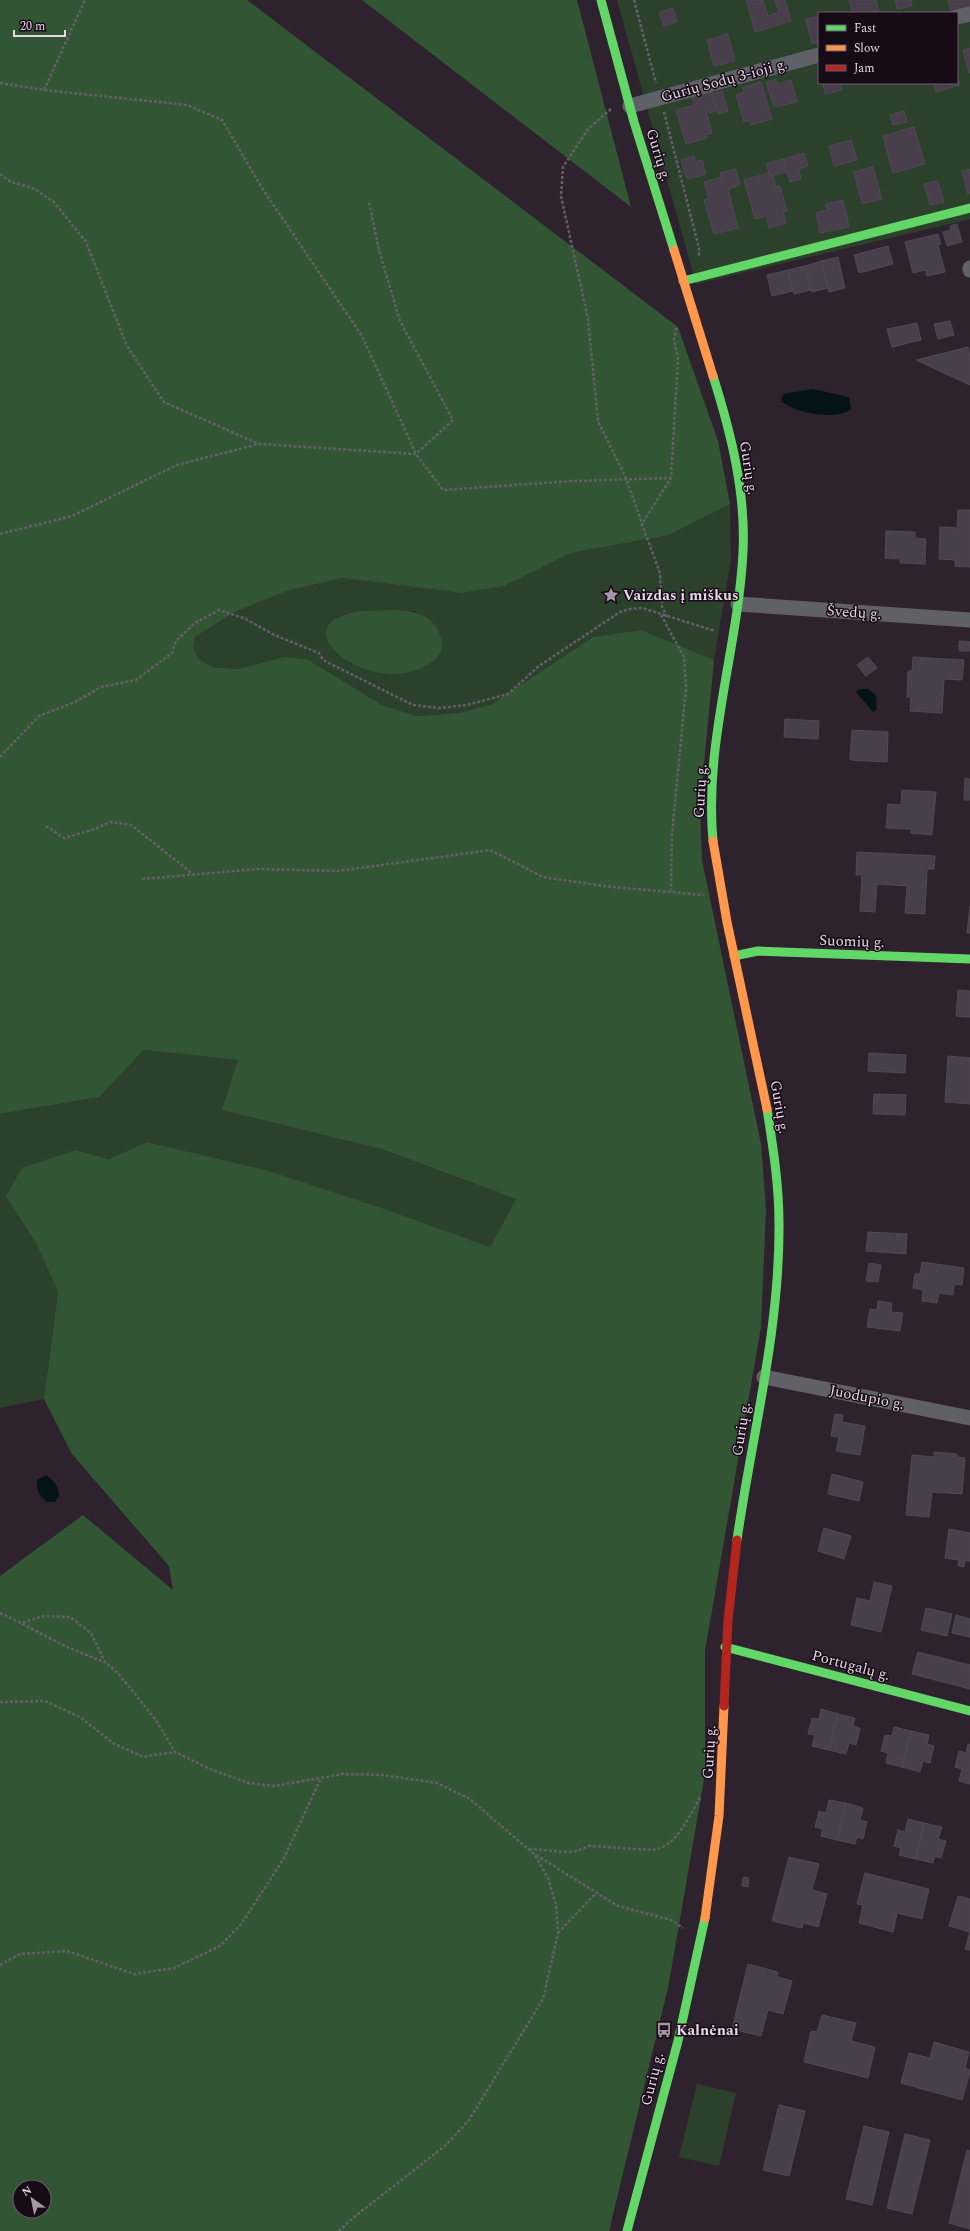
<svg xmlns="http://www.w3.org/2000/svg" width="970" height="2231" font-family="Spectral,serif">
	<rect width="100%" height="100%" fill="#2f222f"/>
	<g fill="#2b412c" fill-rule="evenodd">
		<path d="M617 0H970V219L696 284ZM819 13H957V83H819Z"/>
		<path d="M730 504 731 560 714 660 641 630 593 637 492 704 459 713 417 716 382 705 307 659 284 657 238 669 212 667 199 659 193 647 195 637 235 612 287 591 342 578 462 593 504 586 571 553 669 535ZM359 611H414L433 623 358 667C345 659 332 652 326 637 335 616 336 615 359 611Z"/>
		<path d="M144 1050 239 1060 223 1109 382 1149 516 1199 490 1247 388 1210 266 1170 147 1142 109 1159 76 1150 36 1243 58 1292 44 1399 0 1408V1114L99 1097Z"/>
		<path d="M697 2084 736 2093 719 2166 679 2157Z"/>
	</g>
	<g fill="#325633" fill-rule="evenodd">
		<path d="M0 0H247L678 327 718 441 730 504 669 535 571 553 504 586 462 593 342 578 287 591 235 612 195 637 193 647 199 659 212 667 238 669 284 657 307 659 382 705 417 716 459 713 492 704 593 637 641 630 714 660 700 804 702 860 761 1144 766 1209 761 1327 705 1651V1774L668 1988 609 2231H0V1576L83 1515 173 1590 169 1566 72 1454 44 1399 58 1292 36 1243 6 1196 22 1168 76 1150 109 1159 147 1142 266 1170 388 1210 490 1247 516 1199 382 1149 222 1110 238 1060 144 1050 99 1097 0 1114ZM20 2187H44V2211H20Z"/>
		<path d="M362 0H577L631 207Z"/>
		<path d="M359 611C385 611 429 602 440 635 442 640 443 647 440 653 436 661 428 665 419 669 365 693 278 625 359 611Z"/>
	</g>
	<g fill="#041317">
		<path d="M812 389 849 397 851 409C838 421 795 413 782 402L781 399 784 394Z"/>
		<path d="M860 689H868L876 695 877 709 873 712 856 692Z"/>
		<path d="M46 1475C54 1480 58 1486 59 1495L55 1502H47C39 1495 36 1491 37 1480Z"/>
	</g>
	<g fill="#483e4c" stroke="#514855">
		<path d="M746 0H763L768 16 779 12 775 0H785L791 21 755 32Z"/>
		<path d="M849 0H876L879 13H853Z"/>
		<path d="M895 0H913L910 1 912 6 897 9Z"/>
		<path d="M948 0H970V7L951 12Z"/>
		<path d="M673 8 677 22 664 26 659 12Z"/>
		<path d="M819 16V42L812 44 806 19Z"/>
		<path d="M728 34 735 61 714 66 707 40Z"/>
		<path d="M970 48V73H969L963 50Z"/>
		<path d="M957 76 960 85 936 92 934 83H957Z"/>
		<path d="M776 79 777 84 791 80 797 102 774 107 766 82Z"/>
		<path d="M761 82 772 119 751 125 750 120 744 122 736 95 744 92 743 87Z"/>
		<path d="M823 83H844L841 84 842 90 825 94Z"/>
		<path d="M722 91 728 111 718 114 712 94Z"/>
		<path d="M712 92 717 110 709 113 708 110 706 111 712 133 706 135 707 138 686 144 676 110 694 105 692 97Z"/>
		<path d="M904 111 907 122 893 125 890 115Z"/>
		<path d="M914 127 925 164 893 173 883 136Z"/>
		<path d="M851 140 857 160 834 166 829 146Z"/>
		<path d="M804 153 808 166 798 169 801 179 790 182 783 159Z"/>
		<path d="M694 156 695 162 702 160 706 174 687 179 681 160Z"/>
		<path d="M783 159 787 172 770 176 766 164Z"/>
		<path d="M873 167 882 199 862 204 854 172Z"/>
		<path d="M736 169 740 185 728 189 738 228 714 234 704 200 709 199 704 182 721 177 720 173Z"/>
		<path d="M970 169V193L968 194 962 171Z"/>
		<path d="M769 173 770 176 773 175 776 187 780 186 787 211 783 212 786 223 769 228 766 216 755 219 744 180Z"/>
		<path d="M938 181 944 202 930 205 924 184Z"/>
		<path d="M843 200 849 227 820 233 816 213 827 210 826 204Z"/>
		<path d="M957 224 962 242 947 246 943 232 951 230 950 226Z"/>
		<path d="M938 234 941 244 938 245 945 272 927 276 925 270 913 273 905 242Z"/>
		<path d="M888 246 893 264 859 273 854 255Z"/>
		<path d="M838 257 845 288 829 292 821 261Z"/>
		<path d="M821 261 828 288 812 292 805 266Z"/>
		<path d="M805 266 811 290 794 294 788 270Z"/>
		<path d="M788 270 793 291 772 296 767 275Z"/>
		<path d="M950 321 954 335 938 339 934 324Z"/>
		<path d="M917 323 921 340 892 347 887 329Z"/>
		<path d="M968 347 970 357V385L916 360Z"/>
		<path d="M958 510H970V567L955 566V560L939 559 940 527 957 528Z"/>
		<path d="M886 531 915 532V538L926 539 925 564 900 563V559L885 558Z"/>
		<path d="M959 641 970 642V651H959Z"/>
		<path d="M868 657 877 668 866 676 857 665Z"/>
		<path d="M913 657 964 660 962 680 944 679 942 713 910 711 911 697H907L908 671H912Z"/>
		<path d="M785 719 819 721 818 739 784 737Z"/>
		<path d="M852 730 888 732 887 762 850 760Z"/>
		<path d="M965 778 970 779V800H964Z"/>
		<path d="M902 790 936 792 932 835 911 833V829L886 828 888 804 901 805Z"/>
		<path d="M857 852 935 856 934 869H927L925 914 905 913 907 886 877 884 875 912 860 911 862 875H856Z"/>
		<path d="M970 906V933H967Z"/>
		<path d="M958 990 970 991V1017L956 1016Z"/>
		<path d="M869 1053 906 1055 905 1073 868 1071Z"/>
		<path d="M948 1056 970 1058V1104L945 1102Z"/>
		<path d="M874 1094 906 1095 905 1115 873 1114Z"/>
		<path d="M868 1232 907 1234 906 1254 866 1251Z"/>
		<path d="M922 1262 964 1268 962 1285 954 1284 953 1295 939 1293 937 1303 922 1301 923 1290 913 1288 915 1274H920Z"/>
		<path d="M869 1263 881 1265 878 1282 866 1281Z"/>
		<path d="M878 1301 892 1303 891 1312 903 1313 900 1331 867 1327 870 1309 877 1310Z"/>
		<path d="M835 1414 843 1415 842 1422 865 1426 860 1455 836 1451 839 1437 831 1436Z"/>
		<path d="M934 1452 957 1454V1457L965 1458 962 1494 932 1492 929 1517 906 1515 912 1455 934 1457Z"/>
		<path d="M832 1474 863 1482 859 1501 828 1494Z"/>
		<path d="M824 1528 851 1536 844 1559 818 1551Z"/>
		<path d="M949 1529 970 1533V1561H965L964 1567 958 1566 959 1560 945 1558Z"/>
		<path d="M874 1582 892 1586 881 1632 851 1625 857 1598 870 1601Z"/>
		<path d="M926 1608 952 1614 947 1636 921 1630Z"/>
		<path d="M956 1615 970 1619V1637L952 1633Z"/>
		<path d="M918 1652 970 1665V1689L912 1674Z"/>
		<path d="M821 1709 838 1714 829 1750 812 1746 815 1735 808 1734 812 1718 819 1719Z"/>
		<path d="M838 1714 855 1718 853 1726 860 1728 856 1745 849 1743 846 1754 829 1750Z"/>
		<path d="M894 1727 911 1731 902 1767 886 1763 888 1753 881 1751 885 1735 892 1736Z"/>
		<path d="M911 1731 929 1735 927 1744 934 1746 930 1763 923 1761 920 1772 902 1767Z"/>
		<path d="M968 1744 970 1745V1784L959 1781 962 1769 955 1767 959 1751 966 1753Z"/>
		<path d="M829 1800 846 1803 837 1840 821 1836 823 1829 815 1827 819 1811 826 1813Z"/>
		<path d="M846 1803 863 1808 860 1820 867 1822 863 1839 857 1837 855 1844 837 1840Z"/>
		<path d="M908 1819 924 1823 916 1859 899 1855 901 1848 894 1846 898 1830 905 1832Z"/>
		<path d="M924 1823 942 1827 938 1839 946 1841 941 1858 935 1856 933 1863 916 1859Z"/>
		<path d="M789 1857 819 1864 812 1890 827 1894 818 1927 803 1923 802 1928 772 1921Z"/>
		<path d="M865 1873 929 1889 922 1919 897 1913 893 1932 859 1923 863 1905 857 1904Z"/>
		<path d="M743 1877 749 1878 748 1887 742 1886Z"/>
		<path d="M958 1896 970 1899V1950L965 1949 970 1932 949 1926Z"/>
		<path d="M748 1964 778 1972 777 1977 792 1981 783 2014 768 2010 761 2036 732 2029Z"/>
		<path d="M822 2015 856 2023 851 2041 875 2047 868 2078 804 2062 811 2031 817 2032Z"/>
		<path d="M934 2042 969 2052 965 2068 970 2070V2072L962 2100 901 2083 909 2053 930 2058Z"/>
		<path d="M779 2105 805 2111 789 2176 763 2170Z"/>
		<path d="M864 2126 889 2132 872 2205 846 2199Z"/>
		<path d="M905 2134 930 2140 912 2214 887 2208Z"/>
		<path d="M967 2150 970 2151V2229L949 2223Z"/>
	</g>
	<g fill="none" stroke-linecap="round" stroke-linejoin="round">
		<g stroke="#635f69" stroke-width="2.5" stroke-dasharray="3 2" stroke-linecap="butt">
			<path d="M634 0 656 83"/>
			<path d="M0 83 44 90 187 105 222 120 262 188 362 336 416 454 443 490 573 481 671 478"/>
			<path d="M44 90 85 0"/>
			<path d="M611 109 588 129 563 167 561 196 588 319 598 421 626 478 642 524"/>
			<path d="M664 112 699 248V257"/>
			<path d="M0 174 11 182 35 189 54 202 86 242 127 346 164 402 259 444"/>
			<path d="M0 534 72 516 177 465 259 444 416 454 453 420 400 321 379 250 369 202"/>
			<path d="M661 615 684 657 686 688 672 834 671 892"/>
			<path d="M667 617 662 607 660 573 642 524 671 478 678 359 674 339 677 326"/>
			<path d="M0 757 39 716 75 702 101 687 136 680 172 653 176 641 195 623 219 610 246 619 274 635 319 653 323 660 413 705 439 708 467 705 508 694 539 666 620 612 630 609 642 608 715 631"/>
			<path d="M46 826 64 838 95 829 110 822 131 825 193 874"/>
			<path d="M142 879 257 869 338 871 490 850 543 877 612 887 704 895"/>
			<path d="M0 1613 21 1623 44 1616 70 1617 91 1633 105 1662 118 1673 156 1720 175 1752 212 1770 249 1783 274 1786 343 1774 382 1775 437 1783 470 1799 535 1855 548 1878 556 1905 558 1933 543 1999 469 2120 445 2146 354 2217 339 2231"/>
			<path d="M22 1624 67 1647 104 1662"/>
			<path d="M0 1702 45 1701 80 1717 113 1743 143 1757 175 1752"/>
			<path d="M529 1849 565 1852 577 1851 589 1846 653 1850C678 1846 688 1817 701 1796"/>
			<path d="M536 1855 618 1906 671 1920 683 1928"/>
			<path d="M558 1933 596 1893"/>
			<path d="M0 1965 20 1954 67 1951 134 1974 174 1968 220 1946 242 1923 284 1858 320 1780"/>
		</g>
		<g stroke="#5f6068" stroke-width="15">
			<path d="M957 17 970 14"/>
			<path d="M630 106 819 55"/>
			<path d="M970 268V270"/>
			<path d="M738 604 970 620"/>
			<path d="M764 1377 970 1418"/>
		</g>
		<g stroke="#63d668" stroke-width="9">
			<path d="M601 0 634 122 674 250"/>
			<path d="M683 281 970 208"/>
			<path d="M713 376C731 433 746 493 743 552 738 649 704 743 713 841"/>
			<path d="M734 956 758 951 970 959"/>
			<path d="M737 1540C752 1435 780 1330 779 1223 779 1185 773 1147 767 1109"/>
			<path d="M725 1647 970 1711"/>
			<path d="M627 2231 678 2041 705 1918"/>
		</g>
		<g stroke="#ff974d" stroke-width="9">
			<path d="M674 250 713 376"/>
			<path d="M713 841 727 922 767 1109"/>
			<path d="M705 1918 719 1816 724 1706"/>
		</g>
		<path stroke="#b3261e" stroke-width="9" d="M724 1706 728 1620 737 1540"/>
	</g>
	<defs>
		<g id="sight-bare" transform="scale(1.2)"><path d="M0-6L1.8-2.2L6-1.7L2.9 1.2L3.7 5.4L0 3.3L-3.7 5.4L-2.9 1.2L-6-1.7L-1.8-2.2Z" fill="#a697a7" stroke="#160b16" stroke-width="2.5" paint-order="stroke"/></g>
		<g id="bus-bare" transform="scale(1.2)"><path d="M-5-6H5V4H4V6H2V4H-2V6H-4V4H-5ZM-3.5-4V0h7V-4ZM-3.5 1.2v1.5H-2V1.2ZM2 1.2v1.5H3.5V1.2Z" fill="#a697a7" stroke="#160b16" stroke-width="2.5" paint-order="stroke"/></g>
	</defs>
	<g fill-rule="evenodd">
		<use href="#sight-bare" x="611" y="595"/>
		<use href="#bus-bare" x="664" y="2030"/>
	</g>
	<g text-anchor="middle" stroke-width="3" stroke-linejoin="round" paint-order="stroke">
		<g font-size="15" fill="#e6d6e7" stroke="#160b16">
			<text transform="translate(724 80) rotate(-15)" y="5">Gurių Sodų 3-ioji g.</text>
			<text transform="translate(659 155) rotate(73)" y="5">Gurių g.</text>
			<text transform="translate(749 468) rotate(81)" y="5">Gurių g.</text>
			<text transform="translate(854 612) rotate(4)" y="5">Švedų g.</text>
			<text transform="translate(700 791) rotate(-87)" y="5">Gurių g.</text>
			<text transform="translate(852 941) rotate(2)" y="5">Suomių g.</text>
			<text transform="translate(780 1107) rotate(80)" y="5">Gurių g.</text>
			<text transform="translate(867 1397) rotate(11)" y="5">Juodupio g.</text>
			<text transform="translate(741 1429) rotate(-81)" y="5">Gurių g.</text>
			<text transform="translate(851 1665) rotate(15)" y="5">Portugalų g.</text>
			<text transform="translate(709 1752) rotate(-87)" y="5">Gurių g.</text>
			<text transform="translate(652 2079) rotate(-76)" y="5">Gurių g.</text>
		</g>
		<g font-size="15" font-weight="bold" fill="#e6d6e7" stroke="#160b16" text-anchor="start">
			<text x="623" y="600">Vaizdas į miškus</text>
			<text x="676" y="2035">Kalnėnai</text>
		</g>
	</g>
	<rect x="818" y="12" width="140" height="72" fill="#160b16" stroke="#695c6a"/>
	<rect x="826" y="25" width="20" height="6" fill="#63d668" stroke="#695c6a"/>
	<text x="854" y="32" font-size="12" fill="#e6d6e7">Fast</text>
	<rect x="826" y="45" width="20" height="6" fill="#ff974d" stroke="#695c6a"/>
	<text x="854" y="52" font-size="12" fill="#e6d6e7">Slow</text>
	<rect x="826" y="65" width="20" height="6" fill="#b3261e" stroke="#695c6a"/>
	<text x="854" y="72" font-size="12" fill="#e6d6e7">Jam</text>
	<g transform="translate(32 2199) rotate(327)"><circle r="19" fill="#160b16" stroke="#695c6a"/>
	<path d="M0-3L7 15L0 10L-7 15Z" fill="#a697a7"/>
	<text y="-6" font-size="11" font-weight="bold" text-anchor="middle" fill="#e6d6e7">N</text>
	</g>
	<path d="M14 30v6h51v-6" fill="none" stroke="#e6d6e7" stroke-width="2"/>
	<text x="20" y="30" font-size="12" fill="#e6d6e7" stroke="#160b16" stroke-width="3" paint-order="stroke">20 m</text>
</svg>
